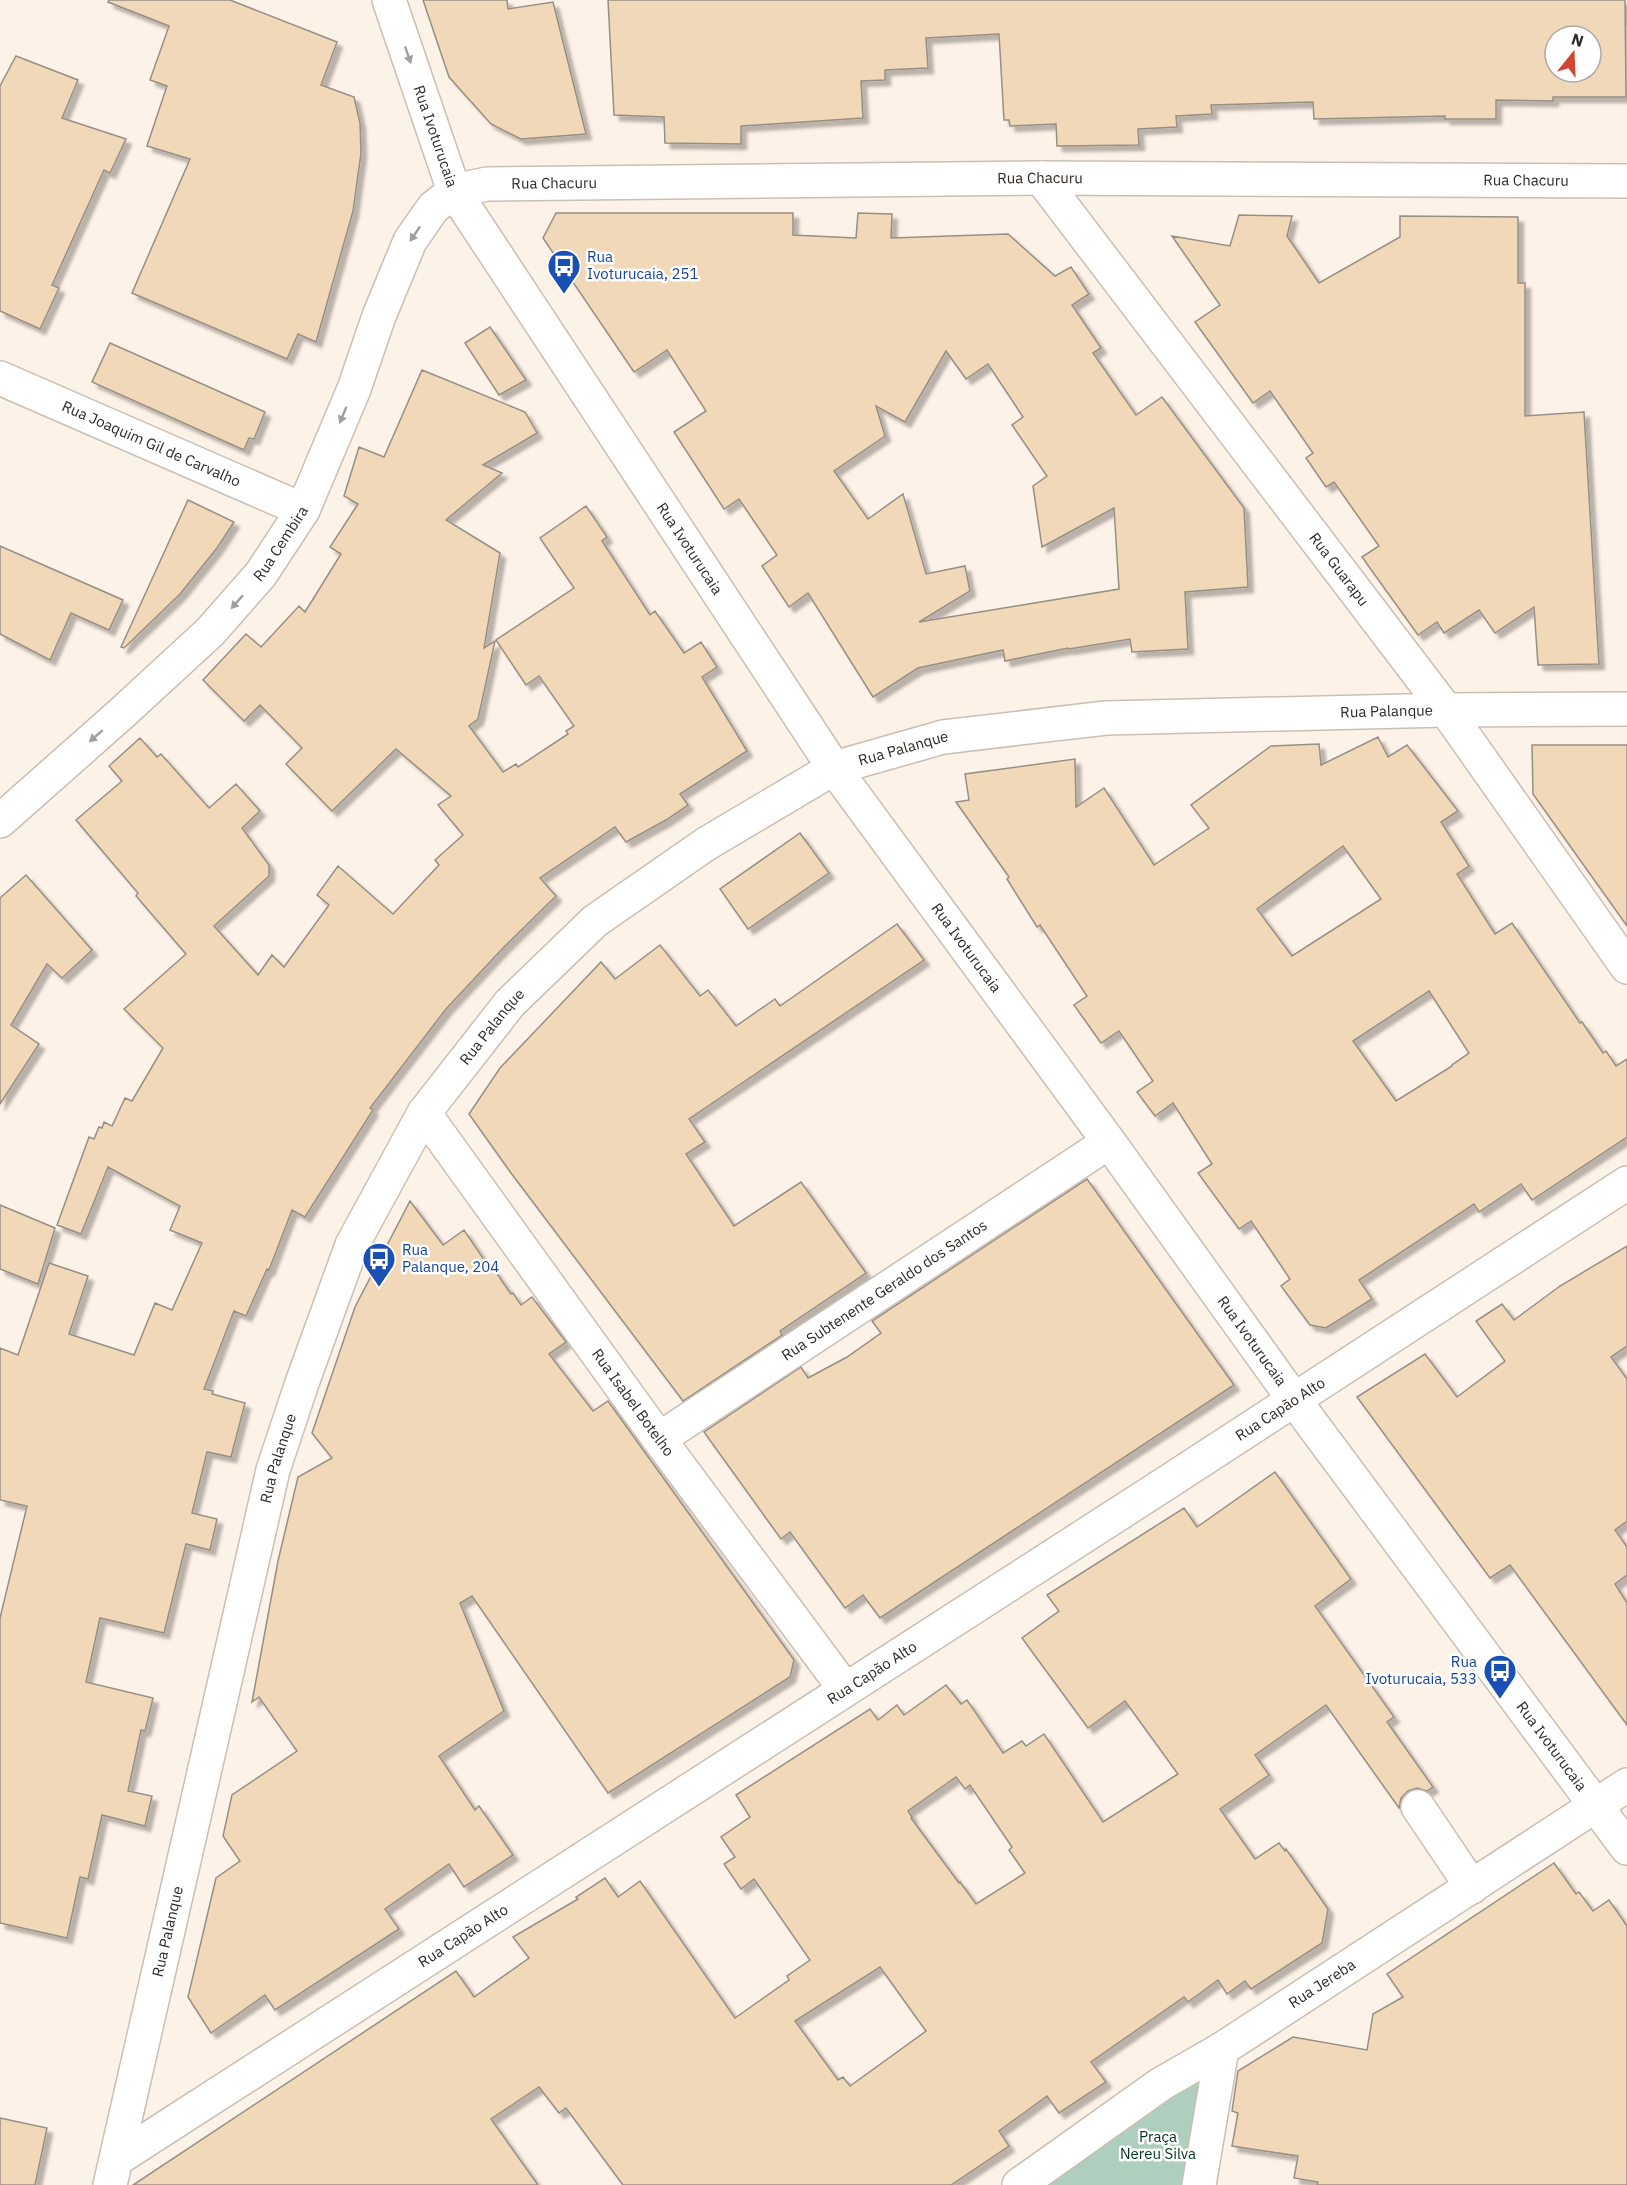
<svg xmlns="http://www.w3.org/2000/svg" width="1627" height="2185" font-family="'IBM Plex Sans',sans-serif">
	<defs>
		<filter id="shadow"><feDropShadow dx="5.5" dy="5.5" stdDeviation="1.5" flood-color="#0004"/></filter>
	</defs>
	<rect width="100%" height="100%" fill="#fdf2e7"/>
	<path fill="#aecfbe" d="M1211 2062 1192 2185H1036Z"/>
	<g fill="#f0d8b8" stroke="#988f84" stroke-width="1.5" fill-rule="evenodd" filter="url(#shadow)">
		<path d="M109 0H230L337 42 321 85 354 97 360 123 361 153 353 211 316 342 298 334 287 359 132 293 190 159 147 146 167 86 150 80 169 26 108 2Z"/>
		<path d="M423 0H507L508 9 553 2 586 134 521 139 491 124 449 77Z"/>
		<path d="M608 0H1625L1626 97H1553V101L1496 100V119H1445V116L1314 119 1313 102 1211 105 1212 114 1176 116 1177 127 1138 129 1139 145 1057 146 1056 124 1010 126 1009 120H1004L999 34 926 38 928 68 885 70V80L861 81 863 118 741 126V144L665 143 664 117 614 115ZM1555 36H1591V72H1555Z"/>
		<path d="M16 56 78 80 62 118 126 139 110 173 104 170 52 285 59 288 40 329 0 311V86Z"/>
		<path d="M556 213H793V235L856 238 858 213 892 214 891 238 1008 234 1055 276 1071 267 1089 294 1072 305 1101 348 1093 353 1136 415 1162 397 1244 508 1248 587 1185 592 1188 649 1132 652 1130 639 1069 649 1068 648 1005 661 1003 650 918 668 873 697 808 593 789 607 762 566 777 555 739 499 724 509 674 432 706 411 667 350 634 372 543 238ZM946 351 966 379 988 364 1023 417 1012 425 1047 476 1033 486 1042 547 1114 508 1119 589 919 622 970 591 965 566 926 574 903 494 868 519 834 471 885 436 876 406 905 422Z"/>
		<path d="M1239 215 1292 216 1287 236 1319 283 1400 237V216L1518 217V283H1525V416L1584 412 1599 664 1538 665 1534 607 1495 633 1479 610 1444 633 1437 622 1418 635 1362 557 1379 546 1334 482 1326 487 1306 458 1313 453 1270 391 1253 403 1195 322 1220 305 1172 236 1230 246Z"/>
		<path d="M490 327 526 380 499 395 465 343Z"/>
		<path d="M110 343 265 412 254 439 249 438 244 450 92 382Z"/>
		<path d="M422 370 525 412 537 433 483 465 502 473 446 520 500 553 484 648 495 641 478 719 469 726 503 772 516 764 518 767 568 734 566 731 574 726 539 676 526 685 496 640 574 588 540 538 586 506 607 537 602 541 650 615 655 611 684 653 701 642 717 667 702 677 747 751 680 794 688 805 666 820 626 842 615 827 540 878 556 896 503 948 446 1009 370 1108 373 1110 305 1217 292 1210 269 1270 267 1269 246 1316 234 1311 204 1389 213 1391 212 1394 245 1403 231 1457 207 1452 192 1513 217 1519 210 1550 186 1544 164 1633 100 1618 86 1682 153 1698 145 1731 141 1730 128 1791 152 1796 145 1826 102 1815 88 1879 80 1877 67 1938 0 1923V1618L27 1506 0 1500V1348L18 1355 49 1263 88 1276 69 1334 134 1355 155 1303 172 1310 202 1243 170 1230 180 1206 108 1167 81 1234 57 1225 89 1137 94 1139 99 1127 102 1128 104 1122 112 1126 125 1098 132 1101 163 1048 124 1009 186 954 136 896 138 893 76 820 122 781 109 766 140 738 157 757 161 754 209 808 236 784 260 811 242 828 269 865V876L214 926 258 975 272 955 284 967 329 905 317 895 338 866 393 914 439 865 435 860 463 835 438 805 451 796 396 749 332 811 286 764 302 748 260 705 244 721 203 680 246 634 261 647 299 606 305 612 341 554 330 547 358 504 344 496 359 447 384 457Z"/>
		<path d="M188 500 234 522 217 548 180 594 124 648 121 647Z"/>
		<path d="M0 546 123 600 109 630 71 613 50 660 0 634Z"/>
		<path d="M1378 737 1388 757 1407 745 1458 811 1441 822 1469 866 1457 874 1495 934 1512 923 1580 1023 1582 1022 1603 1053 1606 1051 1616 1066 1627 1059V1137L1532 1200 1521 1184 1479 1212 1474 1204 1359 1280 1372 1299 1326 1328 1310 1325 1281 1286 1290 1279 1251 1221 1239 1229 1198 1173 1212 1164 1173 1103 1155 1116 1137 1092 1153 1081 1119 1031 1101 1043 1074 1005 1087 996 1040 925 1037 927 1007 879 1009 877 956 802 969 800 965 774 1075 759 1076 807 1104 788 1154 865 1209 828 1191 805 1271 746 1319 744 1321 765ZM1343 846 1381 899 1292 956 1257 909ZM1429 991 1469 1053 1452 1065V1066L1396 1101 1353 1041Z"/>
		<path d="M1532 745H1627V926L1533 794Z"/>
		<path d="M800 833 829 873 748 929 720 889Z"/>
		<path d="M26 875 92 950 62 978 47 964 11 1025 39 1044 0 1104V898Z"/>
		<path d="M897 924 924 960 689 1119 705 1142 686 1154 734 1226 801 1182 866 1273 780 1331 782 1335 683 1401 511 1173 469 1114 500 1068 601 962 615 979 660 945 700 996 708 990 736 1026 775 999 780 1006Z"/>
		<path d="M1087 1179 1234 1385 880 1618 863 1595 845 1608 790 1532 781 1539 704 1432 801 1367 808 1378 847 1357 881 1333 872 1321Z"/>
		<path d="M410 1201 443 1245 464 1230 491 1270 493 1268 511 1294 513 1293 521 1305 532 1297 566 1342 549 1354 593 1411 608 1401 794 1660 790 1677 608 1793 472 1596 460 1603 504 1711 439 1756 475 1810 479 1806 513 1855 464 1887 449 1864 385 1909 399 1929 275 2010 265 1995 211 2033 188 1997 216 1878 240 1861 223 1836 232 1795 297 1751 259 1697 252 1702 278 1561 298 1477 332 1458 312 1433 355 1307Z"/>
		<path d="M0 1205 55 1228 38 1284 0 1269Z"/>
		<path d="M1627 1246V1346L1611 1357 1627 1379V1521L1615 1530 1627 1547V1575L1615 1584 1627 1603V1725L1510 1565 1490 1578 1357 1397 1425 1354 1457 1397 1505 1361 1476 1321 1502 1304 1514 1320 1560 1286Z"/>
		<path d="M1275 1472 1351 1579 1315 1606 1394 1717 1387 1722 1433 1787 1427 1791 1417 1788 1408 1791 1401 1798 1399 1808 1326 1705 1255 1755 1269 1775 1220 1809 1255 1859 1279 1843 1285 1851 1286 1849 1328 1909 1322 1943 1251 1989 1245 1981 1227 1994 1218 1980 1188 2002 1184 1997 1091 2062 1106 2082 1059 2113 1047 2096 999 2131 1009 2146 951 2185H623L566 2108 559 2113 539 2087 491 2119 538 2185H133L456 1971 474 1997 529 1958 513 1937 578 1899 576 1897 605 1878 618 1897 640 1881 735 2018 789 1980 787 1976 810 1960 754 1879 741 1889 724 1864 735 1857 721 1837 750 1817 736 1795 870 1709 878 1720 897 1705 904 1715 946 1685 961 1704 967 1700 1003 1753 1022 1741 1026 1746 1044 1734 1103 1822 1178 1774 1125 1701 1088 1728 1022 1638 1059 1611 1047 1595 1184 1508 1197 1527ZM956 1777 965 1789 970 1785 1012 1847 1009 1850 1025 1873 976 1904 960 1882 959 1883 911 1818 912 1817 908 1811ZM880 1967 926 2031 850 2086 843 2077 838 2080 795 2021Z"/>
		<path d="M1554 1863 1576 1894 1579 1892 1593 1911 1609 1900 1627 1926V2185H1317L1318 2182 1294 2178 1298 2156 1232 2146 1238 2113 1232 2111 1238 2071 1293 2037 1367 2050 1373 2014 1403 1997 1387 1974Z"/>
		<path d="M0 2118 47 2128 35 2185H0Z"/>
	</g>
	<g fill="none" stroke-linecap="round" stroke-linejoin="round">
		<g stroke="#c9bfb4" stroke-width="36">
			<g id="minor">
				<path id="s1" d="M389 0 454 191 834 768 1109 1142 1295 1401 1627 1848"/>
				<path id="s2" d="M1041 178 1446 710 1627 967"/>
				<path id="s3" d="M0 378 303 510"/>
				<path id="s4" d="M0 821 122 713 210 632 261 574 303 510 354 389 379 316 410 241 433 208 454 191 487 184 1041 178 1627 181"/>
				<path id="s5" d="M424 1113 659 1439 845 1689"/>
				<path id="s6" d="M659 1439 1109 1142"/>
				<path d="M1418 1807 1472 1887"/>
				<path id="s7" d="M117 2159C620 1834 1126 1512 1627 1183"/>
				<path id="s8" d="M110 2185 273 1470 302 1383 352 1245 424 1113 510 1003 595 921 706 844 834 768 943 737 1106 718 1446 710 1627 709"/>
				<path id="s9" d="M1019 2185 1161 2084 1222 2049 1627 1785"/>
				<path d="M1199 2185 1222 2049"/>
			</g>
		</g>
		<use href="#minor" stroke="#fff" stroke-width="33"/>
	</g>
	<defs><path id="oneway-solid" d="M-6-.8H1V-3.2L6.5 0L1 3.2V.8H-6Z" transform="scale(1.5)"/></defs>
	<g fill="#a09f9d">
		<use href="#oneway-solid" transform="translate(408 55) rotate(71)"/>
		<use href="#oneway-solid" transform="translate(415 234) rotate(124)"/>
		<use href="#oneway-solid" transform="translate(343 415) rotate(113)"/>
		<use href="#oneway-solid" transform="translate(237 602) rotate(131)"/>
		<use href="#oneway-solid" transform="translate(96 736) rotate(139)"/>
	</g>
	<defs>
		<g id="bus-pin" transform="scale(1.725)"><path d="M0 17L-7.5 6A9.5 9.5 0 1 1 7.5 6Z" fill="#1a4fb4" stroke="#fff"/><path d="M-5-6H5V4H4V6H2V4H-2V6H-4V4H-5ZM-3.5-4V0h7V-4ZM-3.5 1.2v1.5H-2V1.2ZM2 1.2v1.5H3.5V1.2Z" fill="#fff"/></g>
	</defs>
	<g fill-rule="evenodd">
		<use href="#bus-pin" x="564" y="266"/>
		<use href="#bus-pin" x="379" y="1259"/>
		<use href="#bus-pin" x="1500" y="1671"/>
	</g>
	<g text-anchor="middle" stroke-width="5" stroke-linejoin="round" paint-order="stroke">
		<g font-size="15" fill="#2d2925" stroke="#fff">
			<text dy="5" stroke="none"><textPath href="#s1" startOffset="144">Rua Ivoturucaia</textPath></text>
			<text dy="5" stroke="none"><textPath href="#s4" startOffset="1380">Rua Chacuru</textPath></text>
			<text dy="5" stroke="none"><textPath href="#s4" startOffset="1866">Rua Chacuru</textPath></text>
			<text dy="5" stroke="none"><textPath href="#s4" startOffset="894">Rua Chacuru</textPath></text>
			<text dy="5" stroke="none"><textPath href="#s3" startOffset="165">Rua Joaquim Gil de Carvalho</textPath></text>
			<text dy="5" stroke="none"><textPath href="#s4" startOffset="396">Rua Cembira</textPath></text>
			<text dy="5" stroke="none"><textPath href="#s1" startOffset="630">Rua Ivoturucaia</textPath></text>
			<text dy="5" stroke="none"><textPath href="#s2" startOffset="492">Rua Guarapu</textPath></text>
			<text dy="5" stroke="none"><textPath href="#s8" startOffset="2222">Rua Palanque</textPath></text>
			<text dy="5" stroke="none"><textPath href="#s8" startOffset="1736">Rua Palanque</textPath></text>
			<text dy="5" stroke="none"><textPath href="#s1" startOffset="1116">Rua Ivoturucaia</textPath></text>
			<text dy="5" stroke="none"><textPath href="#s8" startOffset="1232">Rua Palanque</textPath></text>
			<text dy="5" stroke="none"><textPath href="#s6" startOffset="270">Rua Subtenente Geraldo dos Santos</textPath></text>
			<text dy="5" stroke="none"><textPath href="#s1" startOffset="1602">Rua Ivoturucaia</textPath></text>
			<text dy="5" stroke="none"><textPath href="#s5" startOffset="357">Rua Isabel Botelho</textPath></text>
			<text dy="5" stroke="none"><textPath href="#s7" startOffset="1384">Rua Capão Alto</textPath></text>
			<text dy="5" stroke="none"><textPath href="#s8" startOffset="746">Rua Palanque</textPath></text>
			<text dy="5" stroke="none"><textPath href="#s7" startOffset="898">Rua Capão Alto</textPath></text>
			<text dy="5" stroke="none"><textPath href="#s1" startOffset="2106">Rua Ivoturucaia</textPath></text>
			<text dy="5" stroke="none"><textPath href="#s8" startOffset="260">Rua Palanque</textPath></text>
			<text dy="5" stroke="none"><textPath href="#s7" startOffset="412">Rua Capão Alto</textPath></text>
			<text dy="5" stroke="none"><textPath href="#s9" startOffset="364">Rua Jereba</textPath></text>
		</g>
		<g font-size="15" fill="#164399" stroke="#fff" text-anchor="start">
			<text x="587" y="262">Rua<tspan x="587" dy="17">Ivoturucaia, 251</tspan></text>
			<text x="402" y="1255">Rua<tspan x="402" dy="17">Palanque, 204</tspan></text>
			<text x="1477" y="1667" text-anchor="end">Rua<tspan x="1477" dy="17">Ivoturucaia, 533</tspan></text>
		</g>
		<g font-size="15" fill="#003522" stroke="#fff">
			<text x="1158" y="2142">Praça<tspan x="1158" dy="17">Nereu Silva</tspan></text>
		</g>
	</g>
	<g transform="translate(1573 54) rotate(18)"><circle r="28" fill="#ffffff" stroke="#aba9a8" stroke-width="1.5"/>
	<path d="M0-4.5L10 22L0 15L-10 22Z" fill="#d14533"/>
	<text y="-9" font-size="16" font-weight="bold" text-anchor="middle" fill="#2d2925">N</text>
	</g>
</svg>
